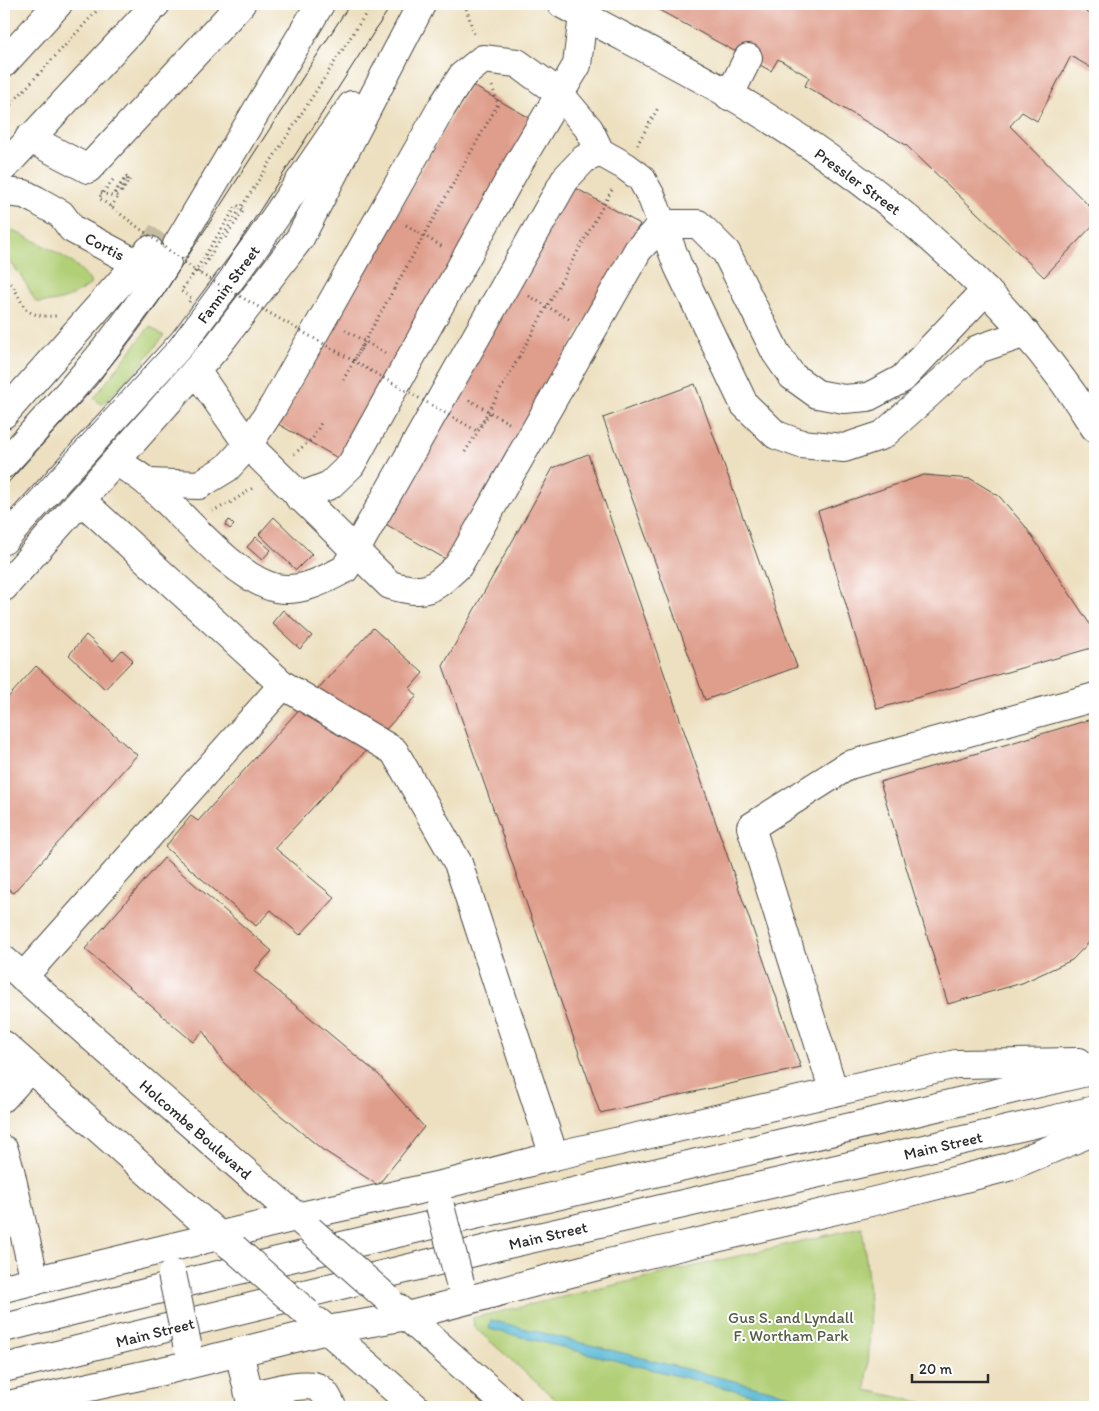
<svg xmlns="http://www.w3.org/2000/svg" width="1099" height="1411" font-family="Itim,sans-serif">
	<rect width="100%" height="100%" fill="#fff"/>
	<filter id="ink" filterUnits="userSpaceOnUse"><feTurbulence type="fractalNoise" baseFrequency=".02" numOctaves="2"/><feDisplacementMap in="SourceGraphic" scale="10" xChannelSelector="R" yChannelSelector="G"/><feConvolveMatrix kernelMatrix="1 2 1 2 8 2 1 2 1" color-interpolation-filters="sRGB"/></filter>
	<filter id="wash" filterUnits="userSpaceOnUse"><feTurbulence type="fractalNoise" baseFrequency=".0096" numOctaves="4" result="noise"/><feDisplacementMap in="SourceGraphic" scale="20" xChannelSelector="R" yChannelSelector="G"/><feGaussianBlur stdDeviation="1.12" result="paint"/><feColorMatrix in="noise" values="0 0 0 0 0 0 0 0 0 0 0 0 0 0 0 0 0 1.4 0 .05"/><feComposite in="paint" operator="in"/></filter>
	<g filter="url(#wash)">
		<rect width="100%" height="100%" fill="#ede0c0"/>
		<g fill="#b1cf76" stroke="#6e7d50">
			<path d="M4 226C26 238 83 260 91 284 72 297 59 304 36 302L22 277 7 258 4 257Z"/>
			<path d="M150 326 164 336 139 367 102 405 94 398Z"/>
			<path d="M862 1227C870 1282 872 1335 866 1390L943 1407H564L474 1327 473 1318Z"/>
		</g>
		<path fill="#55b8d4" stroke="#407280" d="M491 1320 838 1407H802L489 1329Z"/>
		<g id="blocks">
			<g fill="#df9d8b">
				<path d="M648 4H1073L1095 17V70L1071 56 1037 121 1022 112 1010 126 1095 212V223L1044 277 906 145 805 86 809 77 778 59 771 71Z"/>
				<path d="M470 84 535 121 343 461 278 424Z"/>
				<path d="M572 186 640 224 449 561 382 522Z"/>
				<path d="M695 384 797 667 705 700 603 418Z"/>
				<path d="M588 454 801 1068 600 1113 443 666 553 468Z"/>
				<path d="M924 475 971 479 999 496 1025 526 1095 632V647L877 709 818 511Z"/>
				<path d="M274 517 312 554 296 570 259 534Z"/>
				<path d="M229 520 234 525 230 529 225 525Z"/>
				<path d="M256 537 271 550 262 560 247 547Z"/>
				<path d="M283 610 312 636 300 649 272 623Z"/>
				<path d="M373 628 423 673 410 688 417 696 275 848 335 898 300 935 271 910 256 926 165 847 191 816 198 821Z"/>
				<path d="M86 635 113 660 122 650 133 660 105 689 69 655Z"/>
				<path d="M36 666 137 755 13 893 4 885V702Z"/>
				<path d="M1095 718V936L1072 960 1022 983 948 1004 880 782Z"/>
				<path d="M164 858 272 951 254 971 379 1075 424 1127 378 1185 323 1150 268 1105 223 1062 203 1031 193 1042 85 949Z"/>
			</g>
		</g>
	</g>
	<g filter="url(#ink)">
		<use href="#blocks" fill-opacity="0" stroke="#484641" stroke-width="1"/>
		<g fill="none" stroke-linecap="round" stroke-linejoin="round">
			<path stroke="#c6bca2" stroke-width="28" stroke-dasharray="28 14" stroke-linecap="butt" d="M149 250 162 233"/>
			<g stroke="#484641" stroke-width="30">
				<g id="minor">
					<path d="M562 4C626 39 692 71 754 109 887 191 1012 294 1095 428"/>
					<path d="M4 63 58 4"/>
					<path d="M729 96 748 58"/>
					<path d="M29 138 88 169 241 4"/>
					<path d="M4 167 156 4"/>
					<path d="M4 192 24 194 36 200 61 214 72 229 138 264"/>
					<path d="M196 371 248 445 390 585C427 595 431 591 458 566L638 250 662 224H698L726 252 776 353 792 376 817 394 844 399 868 397 902 379 986 290"/>
					<path d="M116 461C127 469 140 475 150 485 184 515 232 577 276 588 301 593 324 580 345 569L566 178 584 159 600 152"/>
					<path d="M149 483 199 485 227 468 248 445 274 405 442 107 462 76 483 59 517 63 559 93 589 129 600 152 625 166 641 178 652 198 678 266 744 404 776 435 801 444 844 448 883 435 978 349 1026 333"/>
					<path d="M299 497 330 485 351 465 517 166 577 65 583 15"/>
					<path d="M81 500 283 685 394 751 458 863 554 1156"/>
					<path d="M23 977 283 685"/>
					<path d="M834 1092 751 827 849 765 1095 697"/>
					<path d="M4 1097 30 1068"/>
					<path d="M4 1150 10 1170 35 1281"/>
					<path d="M239 1352 252 1407"/>
					<path d="M250 1396C265 1393 305 1380 319 1388 326 1393 329 1400 332 1407"/>
				</g>
			</g>
			<g stroke="#484641" stroke-width="30">
				<g id="major">
					<path d="M177 245 320 4"/>
					<path d="M4 414 149 250"/>
					<path d="M4 464C62 401 122 336 167 262"/>
					<path d="M4 540 184 341 257 244 352 105"/>
					<path d="M4 587 214 350 300 238 421 5"/>
					<path d="M4 960 307 1226"/>
					<path d="M4 1045 231 1246"/>
					<path d="M4 1288 296 1217 450 1183 554 1156 956 1064 1079 1062"/>
					<path d="M396 1307 509 1407"/>
					<path d="M318 1322 415 1407"/>
					<path d="M4 1328 205 1278 1095 1070"/>
					<path d="M4 1368 495 1247 1095 1110"/>
					<path d="M4 1406 171 1369 327 1330 407 1316 609 1263 879 1200 1008 1167 1095 1131"/>
				</g>
			</g>
			<g stroke="#484641" stroke-width="3" stroke-dasharray="1 4" stroke-linecap="butt">
				<path d="M465 4 474 34"/>
				<path d="M4 9 9 4"/>
				<path d="M4 112 103 4"/>
				<path d="M637 145 658 108"/>
				<path d="M101 193 112 196 126 177 130 179 117 196"/>
				<path d="M111 207 118 197"/>
				<path d="M406 225 443 247"/>
				<path d="M199 273 372 4"/>
				<path d="M4 276C27 297 14 318 56 316"/>
				<path d="M192 276 237 205 244 210 225 238"/>
				<path d="M394 289 498 104 492 86"/>
				<path d="M529 296 569 319"/>
				<path d="M345 330 385 353"/>
				<path d="M519 357 613 188"/>
				<path d="M343 380 365 342"/>
				<path d="M469 400 509 423"/>
				<path d="M465 452 490 412"/>
				<path d="M294 454 313 438 321 423"/>
				<path d="M212 511 230 503 254 487"/>
			</g>
			<use href="#minor" stroke="#fff" stroke-width="28"/>
			<use href="#major" stroke="#fff" stroke-width="28"/>
			<g stroke="#2b2b2b" stroke-width="1">
				<path d="M4 487 96 385 163 295 350 4"/>
				<path d="M4 521 169 341 221 271 392 4"/>
			</g>
			<g stroke="#484641" stroke-width="30" stroke-linecap="butt">
				<g id="major-bridge">
					<path d="M440 1206 460 1283"/>
					<path d="M310 1230 388 1299"/>
					<path d="M234 1248 307 1313"/>
					<path d="M172 1274 187 1344"/>
				</g>
			</g>
			<g stroke="#484641" stroke-width="3" stroke-dasharray="1 4" stroke-linecap="butt">
				<path d="M113 180 99 198 199 273 477 431 519 357"/>
				<path d="M117 196 114 194 126 178 129 181 120 194"/>
				<path d="M189 302 191 298 181 291 196 270"/>
				<path d="M354 360 394 289"/>
			</g>
			<use href="#major-bridge" stroke="#fff" stroke-width="28"/>
		</g>
	</g>
	<g text-anchor="middle" stroke-width="4" stroke-linejoin="round" paint-order="stroke">
		<g font-size="16" fill="#2b2b2b" stroke="#fff">
			<text transform="translate(858 181) rotate(36)" y="6">Pressler Street</text>
			<text transform="translate(105 246) rotate(28)" y="6">Cortis</text>
			<text transform="translate(228 284) rotate(-53)" y="6">Fannin Street</text>
			<text transform="translate(196 1129) rotate(41)" y="6">Holcombe Boulevard</text>
			<text transform="translate(943 1145) rotate(-13)" y="6">Main Street</text>
			<text transform="translate(548 1235) rotate(-13)" y="6">Main Street</text>
			<text transform="translate(155 1332) rotate(-14)" y="6">Main Street</text>
		</g>
		<g font-size="16" fill="#535c42" stroke="#fff">
			<text x="791" y="1323">Gus S. and Lyndall<tspan x="791" dy="18">F. Wortham Park</tspan></text>
		</g>
	</g>
	<rect width="1099" height="1411" fill="none" stroke="#fff" stroke-width="20"/>
	<path d="M912 1374v8h76v-8" fill="none" stroke="#2b2b2b" stroke-width="2.5"/>
	<text x="919" y="1374" font-size="15" fill="#2b2b2b" stroke="#ffffff" stroke-width="4" paint-order="stroke">20 m</text>
</svg>
